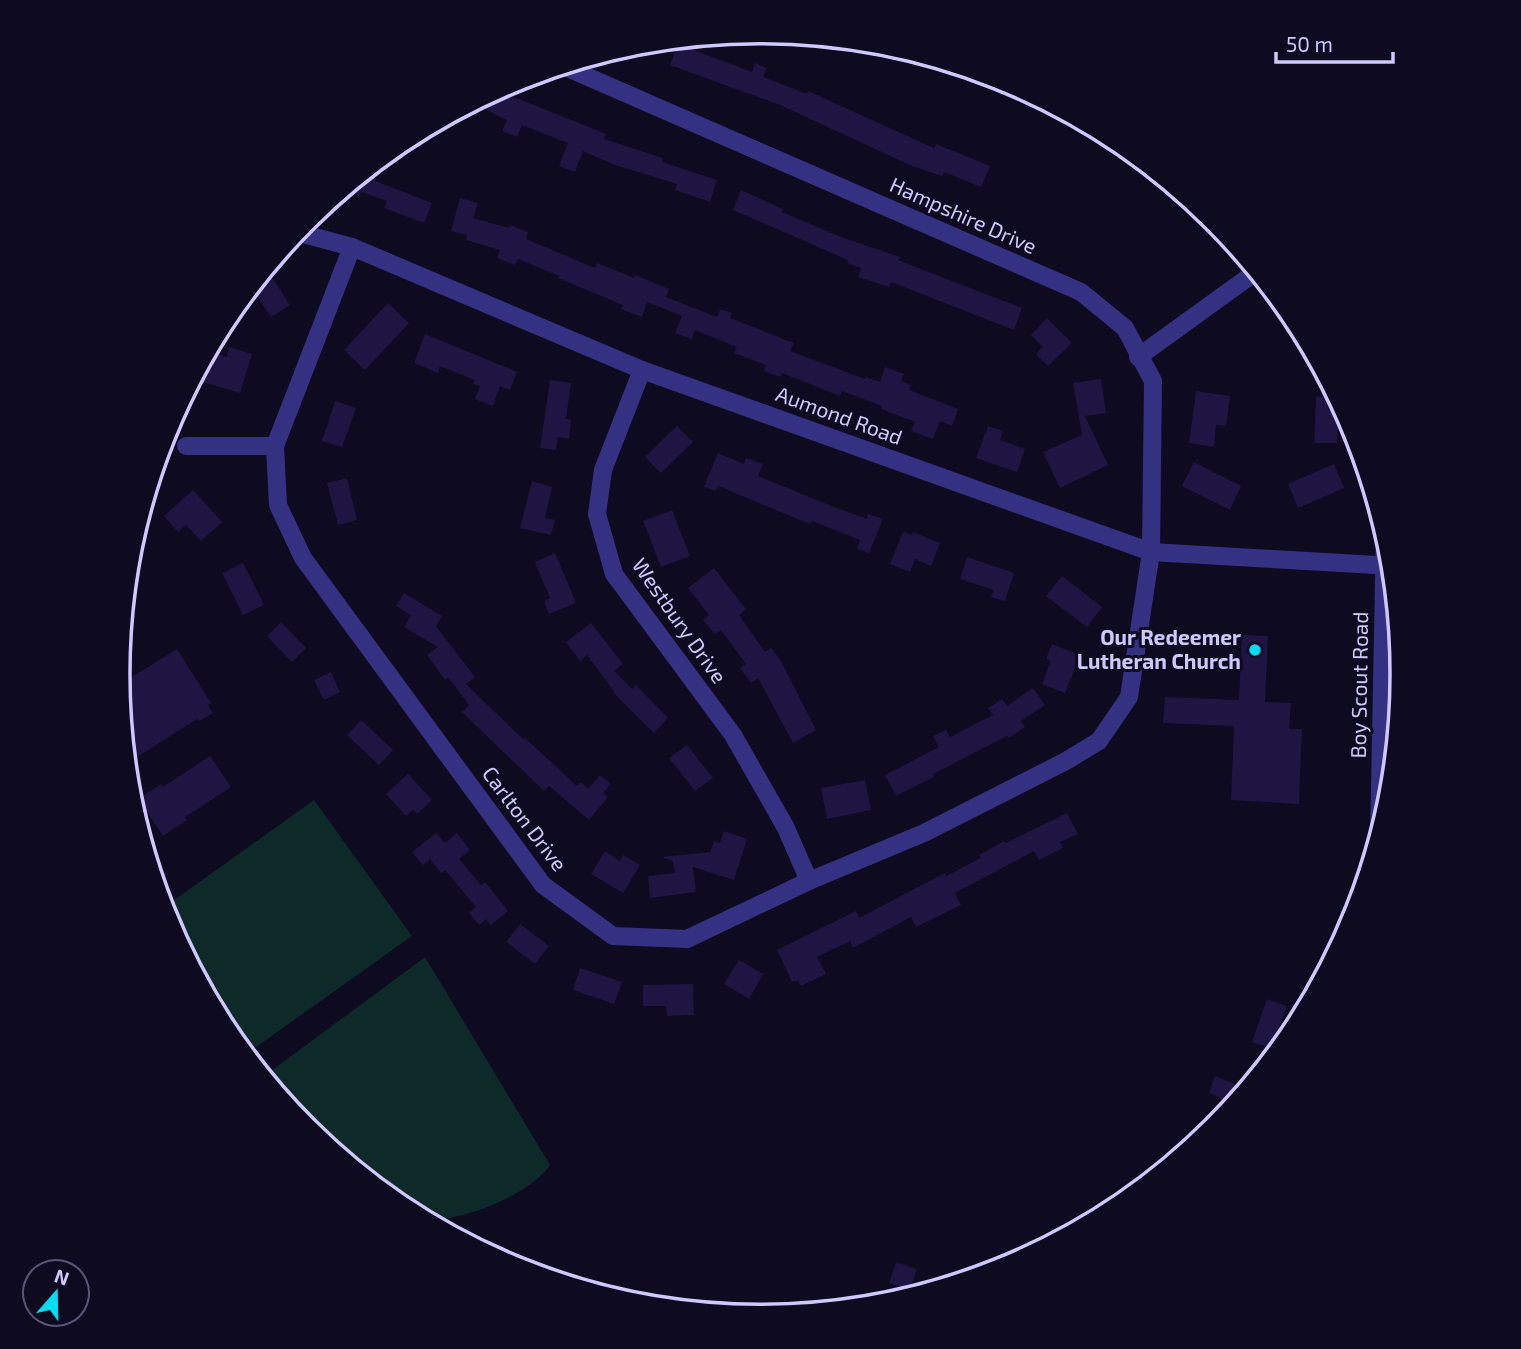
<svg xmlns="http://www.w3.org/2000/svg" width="1521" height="1349" font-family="'Exo 2',sans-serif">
	<rect width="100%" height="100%" fill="#0e0a1f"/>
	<g fill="#0d2928">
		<path d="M314 800 412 936 245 1055 226 1031 166 920 163 908Z"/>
		<path d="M425 957 550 1165C530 1195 459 1224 423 1219 416 1218 409 1212 403 1209L306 1129 263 1077Z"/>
	</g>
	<g fill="#1e1542">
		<path d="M678 44 752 72 755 63 767 68 763 77 807 94 808 91 934 148 936 144 990 166 981 187 944 172 942 176 912 166 780 105 670 65Z"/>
		<path d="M496 90 606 134 604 139 663 158 662 162 717 180 710 202 675 190 677 184 612 164 583 151 575 172 559 166 568 143 522 125 517 137 502 131 507 120 472 103Z"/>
		<path d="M370 167 367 176 376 179 375 181 432 203 424 223 384 208 387 201 361 192 359 196 342 190Z"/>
		<path d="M741 190 783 209 782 212 841 237 900 257 898 260 1022 308 1014 330 891 282 889 287 858 277 861 268 847 263 848 260 733 210Z"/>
		<path d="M460 198 478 203 473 218 509 228 510 225 528 232 526 239 595 268 597 263 634 278 635 275 669 289 666 297 717 317 720 309 732 313 730 318 794 343 790 351 865 379 866 377 880 382 885 367 904 374 901 381 911 385 909 390 958 409 952 426 940 421 933 439 911 431 915 422 881 409 882 406 842 391 840 396 782 373 780 377 764 371 766 365 734 353 737 347 695 330 692 339 675 333 682 316 647 302 642 317 621 309 623 305 558 278 559 276 518 259 515 265 497 258 500 250 466 240 467 235 451 231Z"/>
		<path d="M266 268 290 305 271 317 251 287Z"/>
		<path d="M388 303 409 323 365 370 344 350Z"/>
		<path d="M1047 318 1072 343 1048 366 1036 354 1043 347 1031 335Z"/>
		<path d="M425 334 517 372 510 390 500 386 493 406 475 399 480 386 473 384 475 380 440 366 438 373 414 363Z"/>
		<path d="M229 347 252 354 240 393 193 379 200 365 212 369 216 353 227 357Z"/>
		<path d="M1101 379 1106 413 1085 416 1108 465 1060 488 1043 452 1082 435 1073 383Z"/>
		<path d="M550 380 571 383 566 419 571 420 569 439 558 437 556 450 540 448Z"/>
		<path d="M1196 391 1230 396 1226 426 1216 425 1214 447 1189 443Z"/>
		<path d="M1316 396 1339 399 1337 443H1314Z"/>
		<path d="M335 401 356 408 342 447 322 441Z"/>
		<path d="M677 426 693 442 661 473 645 457Z"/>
		<path d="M988 426 1003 431 1000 440 1025 449 1017 472 976 458Z"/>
		<path d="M718 453 744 464 746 458 763 464 758 476 834 507 867 519 868 514 883 519 869 553 857 549 860 540 812 521 810 524 718 486 716 491 704 487Z"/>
		<path d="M1194 462 1241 486 1230 510 1182 486Z"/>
		<path d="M1334 464 1344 488 1298 508 1288 484Z"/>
		<path d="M347 478 357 520 338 525 327 483Z"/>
		<path d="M532 481 552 487 545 518 555 520 551 535 520 528Z"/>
		<path d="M193 490 222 522 201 541 186 525 178 532 164 516Z"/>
		<path d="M672 510 690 556 661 567 643 521Z"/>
		<path d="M903 532 912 535 913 532 940 543 931 566 915 559 910 572 890 564Z"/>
		<path d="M555 553 576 603 549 614 544 601 550 598 535 562Z"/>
		<path d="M967 557 1014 573 1005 601 991 597 994 590 960 579Z"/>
		<path d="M243 563 264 605 243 615 222 573Z"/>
		<path d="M714 568 746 609 739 615 765 652 771 648 781 661 816 730 793 743 758 678 751 683 740 668 746 664 721 630 715 634 703 620 709 615 688 588Z"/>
		<path d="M1062 576 1102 607 1087 627 1046 596Z"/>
		<path d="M404 593 442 616 436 626 475 677 466 684 523 739 525 738 577 786 581 782 588 789 600 775 611 784 603 793 608 797 589 820 549 786 544 791 462 712 469 705 448 677 445 680 427 655 438 647 404 627 411 615 396 606Z"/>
		<path d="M281 622 306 648 292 662 267 636Z"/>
		<path d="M591 623 623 664 614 671 632 689 636 685 668 718 654 733 613 692 614 691 587 655 580 661 566 642Z"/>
		<path d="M1242 635 1268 636 1265 702 1291 703 1289 729H1302L1299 804 1231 800 1234 726 1163 723 1165 697 1239 700Z"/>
		<path d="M1052 644 1080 655 1065 693 1042 684 1051 661 1046 659Z"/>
		<path d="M177 649 211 703 208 705 213 713 199 721 197 719 126 764 119 685Z"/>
		<path d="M331 672 340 692 324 700 314 680Z"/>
		<path d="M1033 688 1045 705 1021 721 1025 727 1009 738 1007 736 933 774 934 777 896 796 885 775 939 747 933 736 946 730 950 737 993 715 988 708 1002 699 1007 706Z"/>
		<path d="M361 720 393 750 379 765 347 735Z"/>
		<path d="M687 745 713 778 695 791 669 758Z"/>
		<path d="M210 756 231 787 185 817 187 820 163 836 138 799 161 784 163 787Z"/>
		<path d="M408 774 432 800 417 814 413 810 406 816 386 794Z"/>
		<path d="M865 780 871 810 827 819 821 788Z"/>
		<path d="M1067 813 1078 834 1060 842 1063 848 1039 860 1034 851 955 893 961 905 916 927 911 917 853 948 850 941 817 957 826 974 801 986 798 980 792 982 777 950 856 911 859 918 945 873 946 876 981 858 979 855 1004 841 1006 843Z"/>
		<path d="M724 831 747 839 734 880 693 867 696 892 650 898 648 876 675 873 673 861 662 857 710 852 714 841 720 843Z"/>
		<path d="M436 833 445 843 457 833 470 850 459 859 481 885 485 882 508 911 491 925 486 919 479 925 469 913 476 907 445 870 441 873 430 859 423 865 412 852Z"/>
		<path d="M605 851 620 861 623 855 640 865 623 893 591 874Z"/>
		<path d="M520 924 549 946 535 964 506 942Z"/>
		<path d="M739 960 763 974 749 999 724 984Z"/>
		<path d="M580 968 622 982 614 1004 573 990Z"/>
		<path d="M693 984 694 1015 667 1016 666 1006H643V985Z"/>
		<path d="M1267 999 1287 1006 1279 1027 1291 1031 1288 1041 1279 1051 1252 1042Z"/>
		<path d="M1215 1076 1248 1089 1236 1104 1209 1093Z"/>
		<path d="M896 1262 917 1269 910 1290 889 1283Z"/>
	</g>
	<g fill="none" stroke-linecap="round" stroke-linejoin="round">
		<g stroke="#343183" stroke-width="18">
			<path d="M296 232 352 247 642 370 1151 552 1393 566"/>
			<path d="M352 247 275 446 278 505 303 558 543 885 613 936 687 939 809 881 924 833 1066 761 1099 741 1129 697 1151 552 1153 381 1125 328 1081 292 563 66"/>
			<path d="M1138 357 1257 271"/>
			<path d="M642 370 603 470 597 514 614 574 733 735 786 828 809 881"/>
			<path d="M186 446H275"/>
			<path d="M1379 840 1385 531"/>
		</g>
	</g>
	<circle fill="#00dcf3" stroke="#0e0a1f" stroke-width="2.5" cx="1255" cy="650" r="7"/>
	<g text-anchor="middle" stroke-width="6" stroke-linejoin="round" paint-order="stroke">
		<g font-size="21" fill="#cec8ff" stroke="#0e0a1f">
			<text transform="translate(963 216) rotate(24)" y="7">Hampshire Drive</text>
			<text transform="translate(839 416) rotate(20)" y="7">Aumond Road</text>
			<text transform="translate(679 621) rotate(55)" y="7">Westbury Drive</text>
			<text transform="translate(1360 685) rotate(-89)" y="7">Boy Scout Road</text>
			<text transform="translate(524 819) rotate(53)" y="7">Carlton Drive</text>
		</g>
		<g font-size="21" font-weight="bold" fill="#cec8ff" stroke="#0e0a1f" text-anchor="end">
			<text x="1241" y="645">Our Redeemer<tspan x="1241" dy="24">Lutheran Church</tspan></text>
		</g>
	</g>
	<path d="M0 0H1521V1349H0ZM130 674a630 630 0 1 1 1260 0a630 630 0 1 1-1260 0Z" fill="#0e0a1f" fill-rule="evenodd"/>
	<path fill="none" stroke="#cec8ff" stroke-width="3.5" d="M130 674a630 630 0 1 1 1260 0a630 630 0 1 1-1260 0Z"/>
	<g transform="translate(56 1293) rotate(20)"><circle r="33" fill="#0e0a1f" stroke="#5b5679" stroke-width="2"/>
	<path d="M0-5L12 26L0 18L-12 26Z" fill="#00dcf3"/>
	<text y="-10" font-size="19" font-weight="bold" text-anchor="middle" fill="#cec8ff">N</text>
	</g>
	<path d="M1276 52v10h117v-10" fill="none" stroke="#cec8ff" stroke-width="3.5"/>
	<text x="1286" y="52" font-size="21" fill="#cec8ff" stroke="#0e0a1f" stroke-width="5" paint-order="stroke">50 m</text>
</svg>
